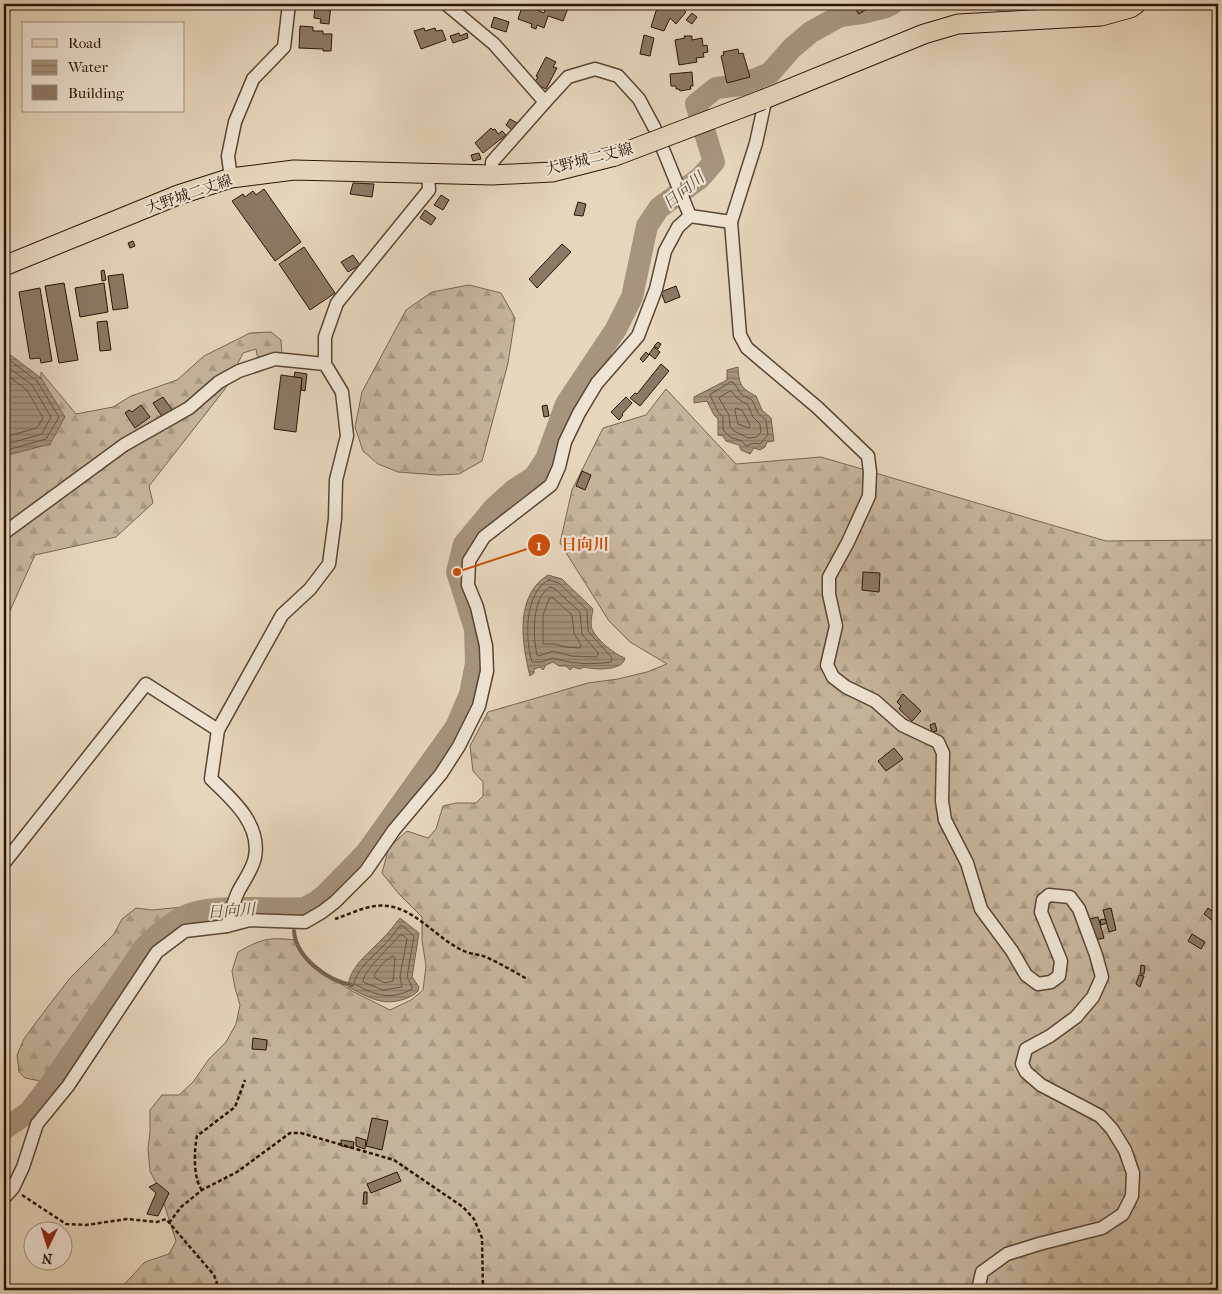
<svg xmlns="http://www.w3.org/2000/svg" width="1222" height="1294" font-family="'IM FELL French Canon','Noto Serif JP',serif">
	<defs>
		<pattern id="forest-firs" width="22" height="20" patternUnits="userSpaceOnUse" patternTransform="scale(1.25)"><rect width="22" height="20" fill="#c6b59d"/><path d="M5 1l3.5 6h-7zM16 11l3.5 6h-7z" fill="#aa9b86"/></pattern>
		<pattern id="water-rules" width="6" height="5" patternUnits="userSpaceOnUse" patternTransform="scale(1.25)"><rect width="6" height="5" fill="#a6947e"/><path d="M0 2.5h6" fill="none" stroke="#877865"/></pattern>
	</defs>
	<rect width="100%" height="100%" fill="#e6d6bc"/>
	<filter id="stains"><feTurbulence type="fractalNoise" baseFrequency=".004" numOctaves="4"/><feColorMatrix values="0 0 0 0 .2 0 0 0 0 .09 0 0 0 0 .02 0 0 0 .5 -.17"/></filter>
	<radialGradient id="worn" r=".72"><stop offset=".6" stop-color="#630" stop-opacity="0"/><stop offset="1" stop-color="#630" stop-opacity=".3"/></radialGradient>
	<g fill="url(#forest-firs)" stroke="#786552">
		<path d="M469 285 501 293 515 318 508 363 482 461 459 474 438 475 398 472 378 464 363 451 355 427 362 392 406 310 432 292Z"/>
		<path d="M271 332 281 340 282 354 268 365 257 355 256 349 243 353 225 389 149 486 153 503 116 537 35 555 4 624V450L41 386V372L76 414 113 407 131 396 177 380 204 356 250 333Z"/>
		<path d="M666 389 736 464 821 457 1106 541 1218 540V1290H119L145 1262 169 1254 176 1241 160 1191 150 1171 148 1149 150 1132V1110L162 1095H179L193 1082 209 1059 226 1042 236 1024 240 1005 235 988 232 971 238 952C261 939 268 937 295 940L304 956 329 976 352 991 390 1010 411 1000 423 990 426 966 422 940V917L399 894 382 873 389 847 407 831 428 838 436 829 443 806 456 803H476L483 796V782L473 771 470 746 488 712 588 683 618 679 647 672 667 664 630 642 609 621 560 543 572 490 603 428 646 415Z"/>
		<path d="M182 907C169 918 156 928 146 941 112 983 83 1052 40 1081L25 1078 19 1072 17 1055 24 1039 37 1021 70 978 114 934 122 919 136 908 152 910Z"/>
	</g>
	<g fill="url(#water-rules)" stroke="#74614e">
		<path d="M4 350 41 378 65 417 50 444 4 456Z"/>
		<path d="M738 367C739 385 741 388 756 396L762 410 771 418 774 441 767 442 765 447 760 450 754 448 750 454 741 450 739 445 726 441 723 436 718 435V419L714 415 707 401 694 403V397L727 380V370Z"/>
		<path d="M548 575 562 579 593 609C592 615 590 623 592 629 596 639 615 655 625 658 623 671 595 670 584 667L580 669 573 667 570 670 566 666H559L553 662 546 665 543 670 540 667 534 669V673L530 676C522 644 514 596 548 575Z"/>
		<path d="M400 918 419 933 412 977 419 987 418 991C411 999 392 1004 381 1001 370 999 358 992 348 987 349 967 370 952 382 939 389 933 394 925 400 918Z"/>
	</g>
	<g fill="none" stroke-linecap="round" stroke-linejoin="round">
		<g stroke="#685442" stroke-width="1">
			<path d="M4 356 37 381 59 417 46 439 4 451"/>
			<path d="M4 364 32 385 51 417 42 434 4 445"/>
			<path d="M4 373 27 390 43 418 37 428 4 437"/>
			<path d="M731 382 734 383 741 394 752 400 758 413 766 420 768 435 760 444 754 443 746 446 742 441 730 437 723 430V417L718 412 710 395Z"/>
			<path d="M731 391 737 398 748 405 753 417 760 424 761 432 757 437 748 438 734 431 730 426 729 415 719 398Z"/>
			<path d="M736 408 742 410 750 425 749 428 738 424 735 411Z"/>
			<path d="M549 580 559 583 587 610 588 631 612 658 611 662C592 665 571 664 553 658L541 662H532C525 640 524 592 549 580Z"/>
			<path d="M550 587 555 589 580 612 582 634 598 653 597 657 571 656 553 651 539 656 537 655C533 637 531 598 550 587Z"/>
			<path d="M550 598H553L572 615 574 633 581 645 580 648 565 647 555 644H543V615Z"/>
			<path d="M400 926H403L414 936 407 977 412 987V989C390 1001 375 995 355 984L354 982C362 963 374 956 387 942 392 937 395 931 400 926Z"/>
			<path d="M400 935H403L407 939 400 976 402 987 383 990 363 982C362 972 392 945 400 935Z"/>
			<path d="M391 957 393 956 395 959 393 981 385 983 375 978 374 975 382 964Z"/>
		</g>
		<path stroke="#74614e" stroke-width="4" d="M294 931C296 958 328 981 352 985"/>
		<path stroke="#a6947e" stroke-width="22" d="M4 1129 29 1112 53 1081 144 948C154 937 166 927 179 919 209 901 270 911 305 908L316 902 326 894 366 853 456 727 470 694 476 663 475 629 457 572 464 544 493 509 514 490 534 477 546 459 566 404 616 329 632 297 647 226 659 208 700 178 714 162 696 104 716 88 741 85 770 73 792 48 811 32 840 16 862 13 886 7 892 4"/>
	</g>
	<g fill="#8c7965" stroke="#2a1506">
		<path d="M315 4H331L329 24 320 23 321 19 314 18Z"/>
		<path d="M523 4 541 5 539 11 544 13 547 4H556L568 8 563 21 548 16 544 28 537 25 536 29 531 27 532 24 518 19Z"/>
		<path d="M663 4H677L686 12 676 24 670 18 664 31 651 27 656 11Z"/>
		<path d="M851 4H874L859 14Z"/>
		<path d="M968 4H1001V10L968 7Z"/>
		<rect x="1027" y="4" width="14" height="6"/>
		<path d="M1043 4H1058V5L1044 8Z"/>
		<path d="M1082 4H1095V7L1083 9Z"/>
		<path d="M692 13 697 17 692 24 686 20Z"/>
		<path d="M494 17 509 22 506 32 491 27Z"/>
		<path d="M300 26 313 27V31H323V34H332L331 51H323V49L299 48Z"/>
		<path d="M424 28 425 31 435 28 436 31 442 30 446 40 421 49 414 31Z"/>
		<path d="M459 33 460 36 467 33 468 38 453 43 450 36Z"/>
		<path d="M644 35 654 38 650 56 640 54Z"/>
		<path d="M684 36H692V40L702 38 703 46 707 45 708 52 703 53 704 57 696 58 697 62 679 65 675 40 685 38Z"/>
		<path d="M738 49 739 54 743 53 750 77 727 83 721 56 724 55 723 52Z"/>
		<path d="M546 57 556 62 553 67 557 68 546 89 534 83 538 77 536 76Z"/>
		<path d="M692 72 693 86H690L691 89 680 91 679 89H676V86H671L670 74Z"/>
		<path d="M510 119 517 123 512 130 506 125Z"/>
		<path d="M491 128 493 130 495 129 498 134 502 131 506 135 483 153 475 143Z"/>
		<path d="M479 153 481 159 473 161 471 155Z"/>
		<path d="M353 183 374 184 372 197 350 194Z"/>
		<path d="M264 189 301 242 275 261 232 201 243 194 245 197 253 191 256 195Z"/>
		<path d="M441 195 449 200 443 210 434 205Z"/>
		<path d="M578 202 586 204 583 216 574 215Z"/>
		<path d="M425 210 436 218 431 225 420 218Z"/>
		<path d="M133 241 135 246 130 248 128 243Z"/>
		<path d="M562 244 571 252 537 288 529 279Z"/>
		<path d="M304 247 335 293 310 310 279 264Z"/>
		<path d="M353 255 360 265 348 272 341 262Z"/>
		<path d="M104 270 106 280 102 281 101 271Z"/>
		<path d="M123 274 128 308 113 310 108 276Z"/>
		<path d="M64 283 78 360 59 363 45 286Z"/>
		<path d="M104 283 108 312 80 317 75 288Z"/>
		<path d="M676 286 680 297 665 303 661 292Z"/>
		<path d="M40 288 52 361 41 363 40 358 30 359 19 292Z"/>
		<path d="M107 321 111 350 100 351 97 322Z"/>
		<path d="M658 342 661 344 658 349 654 346Z"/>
		<path d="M654 347 660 352 655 359 649 354Z"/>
		<path d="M646 352 649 355 643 362 640 359Z"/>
		<path d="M661 364 669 371 640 406 630 398 635 393 637 394Z"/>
		<path d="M295 372 307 374 305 391 301 390 302 378 294 377Z"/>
		<path d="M281 375 302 378 296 432 274 429Z"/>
		<path d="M163 397 173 411 163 418 153 403Z"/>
		<path d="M626 397 632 403 622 414 623 415 619 420 611 412Z"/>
		<path d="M141 405 150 417 135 428 125 413 129 410 132 412Z"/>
		<path d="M547 405 549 416 544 417 542 406Z"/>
		<path d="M582 471 591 475 585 490 576 486Z"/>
		<path d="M863 572 880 573 879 592 862 590Z"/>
		<path d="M903 694 921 711 912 721 899 709 901 706 897 702Z"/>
		<path d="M935 723 937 731 932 732 930 725Z"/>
		<path d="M894 748 903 759 886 771 878 761Z"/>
		<path d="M1111 908 1116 930 1109 932 1103 910Z"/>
		<path d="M1208 908 1218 916 1214 922 1204 914Z"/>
		<path d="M1098 917 1104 938 1095 940 1090 919Z"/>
		<path d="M1105 919 1107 923 1101 925 1100 920Z"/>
		<path d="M1192 934 1205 942 1201 949 1188 941Z"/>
		<path d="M1141 965 1145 966 1144 974H1140Z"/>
		<path d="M1139 975 1144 976 1140 987 1136 984Z"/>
		<path d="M253 1038 267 1040 266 1050 252 1049Z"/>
		<path d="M372 1118 388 1121 382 1150 366 1146Z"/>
		<path d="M356 1137 366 1140 365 1149 356 1146Z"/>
		<path d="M341 1140 354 1142 353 1148 341 1146Z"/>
		<path d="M397 1172 401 1181 371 1193 367 1184Z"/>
		<path d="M157 1183 169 1193 158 1216 147 1214 156 1193 149 1187Z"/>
		<path d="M364 1192H367V1204H363Z"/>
	</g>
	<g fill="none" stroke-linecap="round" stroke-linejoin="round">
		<g stroke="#594534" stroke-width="15">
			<g id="minor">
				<path d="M446 4 494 44 545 102 568 77 595 69 618 76 639 99 654 127 690 216 731 222 756 143 764 106 762 100"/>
				<path d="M4 5 5 4"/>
				<path d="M492 175V162L545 102"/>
				<path d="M231 178 228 156 235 122 253 79 284 47 289 4"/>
				<path d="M731 222 740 335 747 348 818 408 868 456 870 472 869 496 848 542 829 577V594L836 626 827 665 833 677 846 687 875 701 902 725 938 742 943 753 942 801 945 820 967 863 981 909 1012 951 1026 975 1038 984 1051 982 1059 976 1061 961 1041 912 1043 900 1049 895 1070 897 1079 909 1096 955 1102 977 1093 997 1076 1017 1050 1036 1026 1049 1022 1064 1026 1072 1041 1085 1100 1116 1112 1129 1125 1150 1133 1173 1132 1196 1123 1214 1102 1228 1039 1244 1007 1254 982 1272 978 1290"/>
				<path d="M4 533 124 445 189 408 219 382 239 371 275 359 325 364"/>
				<path d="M4 863 146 684 218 730"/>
				<path d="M227 926C230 915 233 903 238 892 243 882 253 869 255 857 261 824 232 799 211 779L218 730 282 615 310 589 329 564 335 519 336 480 347 436 342 392 325 364V337L337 303 429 190 428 173"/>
				<path d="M4 1198 13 1188 23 1167 37 1124 68 1086 157 952 185 931 227 926 250 920 305 922 322 912 335 902 366 871 394 830 441 774 459 746 479 706 487 671 486 646 477 607 468 585 469 561 484 537 551 485 559 467 565 442 579 413 597 383 638 336 656 289 665 251 678 227 690 216"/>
				<path d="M1213 1290 1218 1286"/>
			</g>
		</g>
		<g stroke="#2a1506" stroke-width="21">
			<g id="primary">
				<path d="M762 100 924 34 958 24 1101 16 1130 8 1136 4"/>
				<path d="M4 266 178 195 231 178 294 170 492 175 552 172 615 156"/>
			</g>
		</g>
		<g stroke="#2a1506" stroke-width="2.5" stroke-dasharray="4 2.5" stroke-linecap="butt">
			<path d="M335 919C347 915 361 908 375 906 411 901 434 938 464 951 470 954 477 954 483 956 498 962 513 971 527 979"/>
			<path d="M202 1190C193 1179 194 1150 197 1136L235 1107 245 1080"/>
			<path d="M22 1195 66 1224 86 1225 127 1219 157 1222 166 1219 214 1275 217 1283 211 1290"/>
			<path d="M169 1223 181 1207 202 1190 237 1172 290 1133H301L394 1160 463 1207 474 1219 482 1238 483 1290"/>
		</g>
		<use href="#minor" stroke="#efe4d3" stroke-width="12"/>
		<use href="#primary" stroke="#e6d6bc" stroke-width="19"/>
		<g stroke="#2a1506" stroke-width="21" stroke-linecap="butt">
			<path id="primary-bridge" d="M615 156 762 100"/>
		</g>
		<use href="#primary-bridge" stroke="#e6d6bc" stroke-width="19"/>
	</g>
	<g text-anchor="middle" stroke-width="4.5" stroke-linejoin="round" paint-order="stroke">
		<g font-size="15" fill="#2a1506" stroke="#efe4d3">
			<text transform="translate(589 159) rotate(-14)" y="5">大野城二丈線</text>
			<text transform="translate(189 194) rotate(-19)" y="5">大野城二丈線</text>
		</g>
		<g font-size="16" font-style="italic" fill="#5c4836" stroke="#efe4d3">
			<text transform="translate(683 190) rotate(-39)" y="6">日向川</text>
			<text transform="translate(231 910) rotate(-4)" y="6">日向川</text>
		</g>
	</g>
	<path fill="none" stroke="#cc4f0b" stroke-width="2" d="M457 572L539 545"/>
	<g fill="#cc4f0b" stroke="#efe4d3" stroke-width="2">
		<circle cx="457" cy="572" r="5"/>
		<circle cx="539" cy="545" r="12"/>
	</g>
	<g font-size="15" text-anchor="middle" font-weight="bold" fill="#fff">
		<text x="539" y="550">1</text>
	</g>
	<g font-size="16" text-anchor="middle" font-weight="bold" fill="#cc4f0b" stroke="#efe4d3" stroke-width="4.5" stroke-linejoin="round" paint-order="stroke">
		<text x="585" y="550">日向川</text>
	</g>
	<rect width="1222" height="1294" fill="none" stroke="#e6d6bc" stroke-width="20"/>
	<rect x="5" y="5" width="1212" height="1284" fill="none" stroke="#2a1506" stroke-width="2.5"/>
	<rect x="10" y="10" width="1202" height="1274" fill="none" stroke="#2a1506"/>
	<rect x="22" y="22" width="162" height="90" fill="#efe4d3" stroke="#a09181"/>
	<rect x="32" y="39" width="25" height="8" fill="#e6d6bc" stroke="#a09181"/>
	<text x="68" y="48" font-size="15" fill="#2a1506">Road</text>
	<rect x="32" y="60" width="25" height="15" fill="url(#water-rules)" stroke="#a09181"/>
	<text x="68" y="72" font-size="15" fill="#2a1506">Water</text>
	<rect x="32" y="85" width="25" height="15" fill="#8c7965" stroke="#a09181"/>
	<text x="68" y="98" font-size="15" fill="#2a1506">Building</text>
	<g transform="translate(48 1246) rotate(184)"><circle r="24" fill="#efe4d3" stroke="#a09181"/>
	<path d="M0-4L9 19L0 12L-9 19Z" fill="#8f2418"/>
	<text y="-8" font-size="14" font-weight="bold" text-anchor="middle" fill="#2a1506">N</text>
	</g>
	<rect width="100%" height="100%" filter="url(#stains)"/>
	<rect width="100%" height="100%" fill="url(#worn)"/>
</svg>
